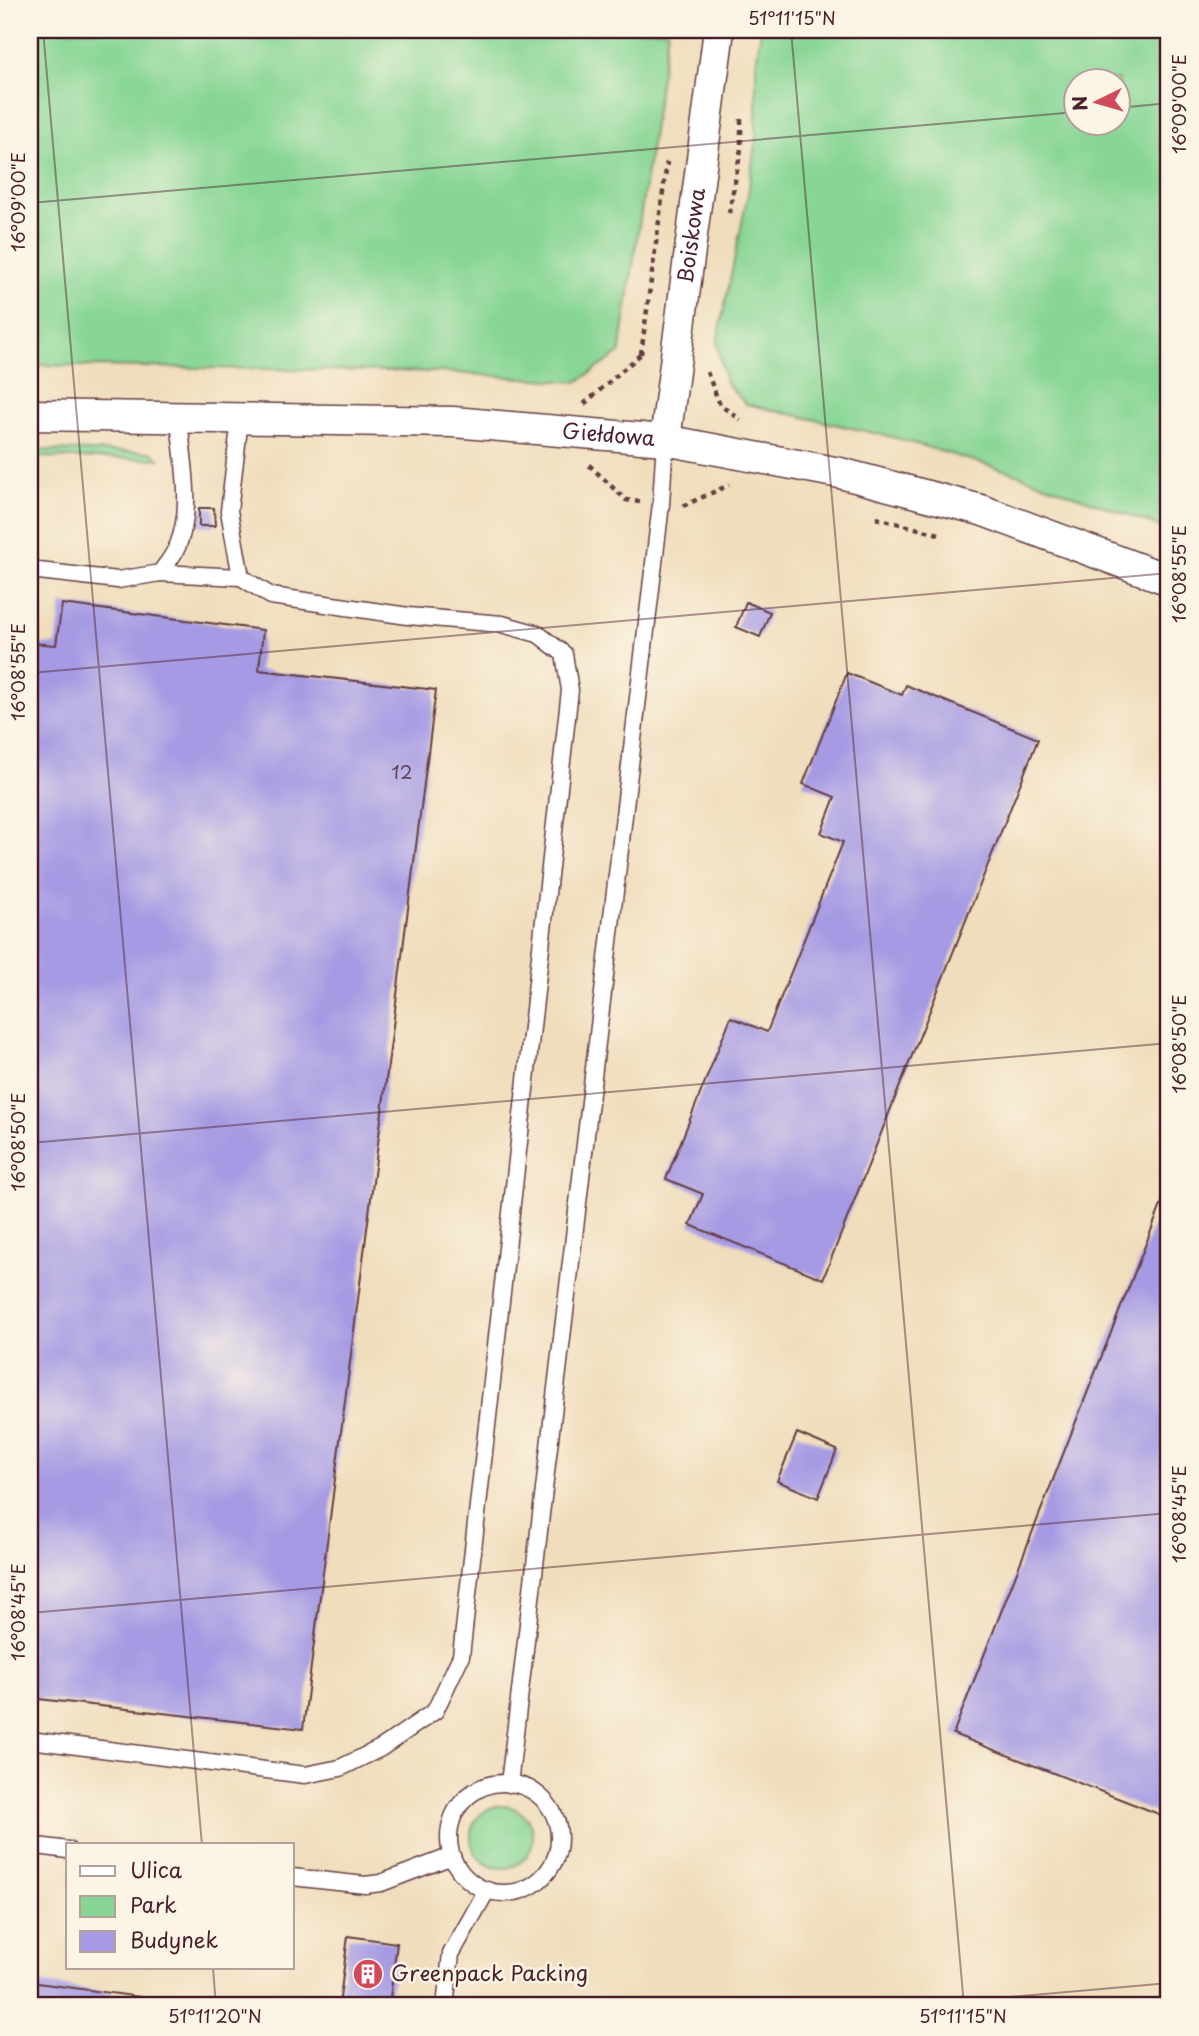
<svg xmlns="http://www.w3.org/2000/svg" width="1199" height="2036" font-family="'Playpen Sans',sans-serif">
	<rect width="100%" height="100%" fill="#fcf5e5"/>
	<filter id="ink" filterUnits="userSpaceOnUse"><feTurbulence type="fractalNoise" baseFrequency=".0143" numOctaves="2"/><feDisplacementMap in="SourceGraphic" scale="14" xChannelSelector="R" yChannelSelector="G"/><feConvolveMatrix kernelMatrix="1 2 1 2 8 2 1 2 1" color-interpolation-filters="sRGB"/></filter>
	<filter id="wash" filterUnits="userSpaceOnUse"><feTurbulence type="fractalNoise" baseFrequency=".00686" numOctaves="4" result="noise"/><feDisplacementMap in="SourceGraphic" scale="28" xChannelSelector="R" yChannelSelector="G"/><feGaussianBlur stdDeviation="1.57" result="paint"/><feColorMatrix in="noise" values="0 0 0 0 0 0 0 0 0 0 0 0 0 0 0 0 0 1.4 0 .05"/><feComposite in="paint" operator="in"/></filter>
	<g filter="url(#wash)">
		<rect width="100%" height="100%" fill="#efddbb"/>
		<g fill="#87d695" stroke="#687a60" stroke-width="2" fill-rule="evenodd">
			<path d="M30 30H668L620 353 577 382 444 372 30 365Z"/>
			<path d="M761 30H1169V530L1011 472 896 438 746 404 726 383 717 343 749 189 756 136V63ZM1076 80H1118V122H1076Z"/>
			<path d="M30 450 151 452 159 459 30 457Z"/>
			<circle cx="502" cy="1837" r="31"/>
		</g>
		<g id="blocks">
			<g fill="#a59ae3">
				<path d="M199 508H214L215 526H199Z"/>
				<path d="M746 602 770 612 760 637 736 627Z"/>
				<path d="M62 604 263 630 259 670 436 690 303 1729 30 1698V643L56 645Z"/>
				<path d="M847 673 902 695 906 685 1038 739 823 1279 690 1225 703 1194 666 1179 731 1017 767 1032 843 842 821 833 835 797 803 784Z"/>
				<path d="M1169 1185V1818L953 1734Z"/>
				<path d="M797 1433 837 1450 818 1498 777 1481Z"/>
				<path d="M348 1936 397 1943 389 2006H339Z"/>
				<path d="M30 1982 199 2005V2006H30Z"/>
			</g>
		</g>
	</g>
	<g filter="url(#ink)">
		<use href="#blocks" fill-opacity="0" stroke="#633c41" stroke-width="2"/>
		<g fill="none" stroke-linecap="round" stroke-linejoin="round">
			<g stroke="#633c41" stroke-width="19">
				<g id="service">
					<path d="M30 570 118 580 160 573C166 565 174 555 178 545 194 505 182 459 179 418"/>
					<path d="M160 573 241 577"/>
					<path d="M30 1740 305 1775 340 1768 381 1748 435 1711 461 1656 570 690 564 654 538 634 502 624 408 616 271 596 241 577 229 511 240 419"/>
					<circle cx="504" cy="1838" r="55"/>
					<path d="M509 1784 661 504 665 440"/>
					<path d="M30 1845 68 1850"/>
					<path d="M292 1877 365 1885 381 1883 452 1856"/>
					<path d="M445 2006 451 1954 487 1890"/>
				</g>
			</g>
			<g stroke="#633c41" stroke-width="33">
				<g id="minor">
					<path id="s1" d="M30 415 453 422 665 440 840 473 981 510 1169 580"/>
					<path id="s2" d="M665 440 719 30"/>
				</g>
			</g>
			<g stroke="#633c41" stroke-width="4.5" stroke-dasharray="5 5" stroke-linecap="butt">
				<path d="M729 213 741 149V118"/>
				<path d="M641 354 667 162"/>
				<path d="M707 372 720 405 741 420"/>
				<path d="M584 404 641 354"/>
				<path d="M589 465 626 500 640 502"/>
				<path d="M683 506 729 485"/>
				<path d="M876 518 939 534"/>
			</g>
			<use href="#service" stroke="#fff" stroke-width="16"/>
			<use href="#minor" stroke="#fff" stroke-width="30"/>
		</g>
	</g>
	<path fill="none" stroke="#4a1f2b" stroke-width="2" stroke-opacity="0.45" d="M43 30 202 1845M791 30 964 2006M1118 108 1169 103M30 203 1076 112M30 673 1169 573M30 1143 1169 1043M30 1613 1169 1513M213 1968 216 2006M909 2006 1169 1983"/>
	<defs>
		<g id="building-disc" transform="scale(1.575)"><circle r="9.5" fill="#d1495b" stroke="#fcf5e5"/><path d="M-4-6H4V6H1V3H-1V6H-4ZM-2.5-4.3h1.7v1.8h-1.7ZM.8-4.3h1.7v1.8H.8ZM-2.5-1h1.7V.8h-1.7ZM.8-1h1.7V.8H.8Z" fill="#fff"/></g>
	</defs>
	<g fill-rule="evenodd">
		<use href="#building-disc" x="368" y="1974"/>
	</g>
	<g text-anchor="middle" stroke-width="5" stroke-linejoin="round" paint-order="stroke">
		<g font-size="18" fill="#613e59">
			<text x="402" y="779">12</text>
		</g>
		<g font-size="21" fill="#4a1f2b" stroke="#fcf5e5">
			<text dy="7" stroke="none"><textPath href="#s2" startOffset="206">Boiskowa</textPath></text>
			<text dy="7" stroke="none"><textPath href="#s1" startOffset="579">Giełdowa</textPath></text>
		</g>
		<g font-size="21" fill="#4a1f2b" stroke="#fcf5e5" text-anchor="start">
			<text x="391" y="1981">Greenpack Packing</text>
		</g>
	</g>
	<rect width="1199" height="2036" fill="none" stroke="#fcf5e5" stroke-width="77"/>
	<rect x="66" y="1843" width="228" height="126" fill="#fcf5e5" stroke="#b59f9b" stroke-width="2"/>
	<rect x="80" y="1866" width="35" height="10" fill="#ffffff" stroke="#b59f9b" stroke-width="2"/>
	<text x="130" y="1878" font-size="21" fill="#4a1f2b">Ulica</text>
	<rect x="80" y="1896" width="35" height="21" fill="#87d695" stroke="#b59f9b" stroke-width="2"/>
	<text x="130" y="1913" font-size="21" fill="#4a1f2b">Park</text>
	<rect x="80" y="1931" width="35" height="21" fill="#a59ae3" stroke="#b59f9b" stroke-width="2"/>
	<text x="130" y="1948" font-size="21" fill="#4a1f2b">Budynek</text>
	<g transform="translate(1097 102) rotate(265)"><circle r="33" fill="#fcf5e5" stroke="#b59f9b" stroke-width="2"/>
	<path d="M0-5L12 26L0 18L-12 26Z" fill="#d1495b"/>
	<text y="-10" font-size="19" font-weight="bold" text-anchor="middle" fill="#4a1f2b">N</text>
	</g>
	<rect x="38" y="38" width="1122" height="1959" fill="none" stroke="#4a1f2b" stroke-width="2.5"/>
	<g font-size="18" text-anchor="middle" fill="#4a1f2b">
		<text x="792" y="25">51°11'15"N</text>
		<text transform="translate(1180 104) rotate(-90)" y="6">16°09'00"E</text>
		<text transform="translate(19 202) rotate(-90)" y="6">16°09'00"E</text>
		<text transform="translate(1180 574) rotate(-90)" y="6">16°08'55"E</text>
		<text transform="translate(19 672) rotate(-90)" y="6">16°08'55"E</text>
		<text transform="translate(1180 1044) rotate(-90)" y="6">16°08'50"E</text>
		<text transform="translate(19 1142) rotate(-90)" y="6">16°08'50"E</text>
		<text transform="translate(1180 1514) rotate(-90)" y="6">16°08'45"E</text>
		<text transform="translate(19 1612) rotate(-90)" y="6">16°08'45"E</text>
		<text x="215" y="2023">51°11'20"N</text>
		<text x="963" y="2023">51°11'15"N</text>
	</g>
</svg>
